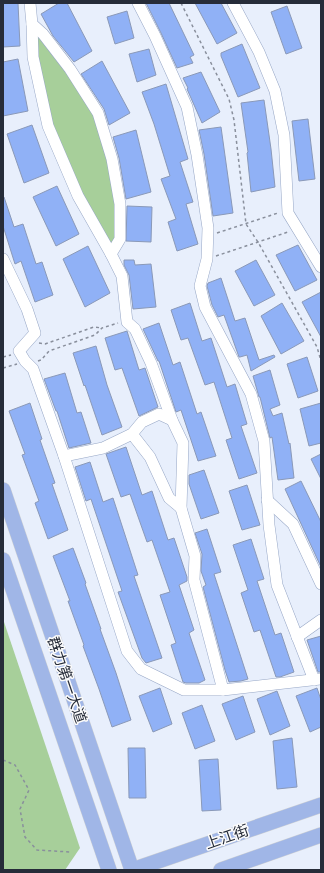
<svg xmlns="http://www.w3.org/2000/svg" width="324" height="873" font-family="Mulish,'Noto Sans SC',sans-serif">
	<rect width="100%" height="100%" fill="#e8effc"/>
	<g fill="#a7cf9a">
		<path d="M32 24 98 113 112 159 120 239 111 254 48 126Z"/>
		<path d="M3 619 80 848 65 870H3Z"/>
	</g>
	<g fill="#90b1f6" stroke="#8a99b8">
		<path d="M3 3H18L20 46 3 47Z"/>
		<path d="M59 3H67L92 51 74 62 53 36 41 14Z"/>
		<path d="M146 3H169L194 55 190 57 193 63 177 68 161 33Z"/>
		<path d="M195 3H221L237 33 217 44Z"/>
		<path d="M287 6 302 48 286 54 271 12Z"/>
		<path d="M127 11 134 38 115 44 107 17Z"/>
		<path d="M242 44 260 88 238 97 221 56V53Z"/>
		<path d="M149 49 156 75 137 82 129 54Z"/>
		<path d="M18 59 28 111 3 116V62Z"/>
		<path d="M102 61 130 113 109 125 104 109 81 74Z"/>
		<path d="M201 72 220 112 202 123 187 89 188 88 183 78Z"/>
		<path d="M166 84 188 159 180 162 193 202 186 204 198 244 177 251 168 222 176 219 161 179 170 176 154 124 142 92Z"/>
		<path d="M264 100 271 149 275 187 251 192 247 153 248 152 241 103Z"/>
		<path d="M308 119 315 179 299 181 292 121Z"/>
		<path d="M32 125 49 173 24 183 7 134Z"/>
		<path d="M221 127 233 213 213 216 204 154 199 130Z"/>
		<path d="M136 130 151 192 126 199 119 158 113 137Z"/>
		<path d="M57 186 79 234 56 246 33 197Z"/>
		<path d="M3 197H4L14 227 23 224 36 264 42 262 53 295 35 302 21 261 15 264 3 226Z"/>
		<path d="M127 206 152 207 151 242 126 241Z"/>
		<path d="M298 245 317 280 295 291 276 255Z"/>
		<path d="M88 246 110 293 85 307 63 259Z"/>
		<path d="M124 260H134L135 265 151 264 156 307 133 309 129 275 124 265Z"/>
		<path d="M256 260 275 295 254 306 235 271Z"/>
		<path d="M221 278 235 321 245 318 259 360 274 355 275 357 251 371 247 355 240 357H239L224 315 218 317 212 305 207 286 208 283Z"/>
		<path d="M321 292V337L302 302Z"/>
		<path d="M190 303 202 341 211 338 227 387 235 384 247 424 241 426 257 473 239 479 226 440 232 438 214 382 205 385 188 338 181 340 171 310Z"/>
		<path d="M282 303 304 341 281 354 261 316Z"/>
		<path d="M159 323 173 365 180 362 197 414 201 412 216 456 198 461 181 410 176 412 159 361H158L143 329Z"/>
		<path d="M127 331 139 370 145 368 158 407 139 416 122 368 115 370 105 338Z"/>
		<path d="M96 346 107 385 122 427 102 435 85 385 84 386 73 353Z"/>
		<path d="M307 357 318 391 298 398 287 364Z"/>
		<path d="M270 370 280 405 270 409 273 416 282 413 289 444 290 443 294 478 278 480 272 437 270 438 260 397H259L253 376Z"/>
		<path d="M65 373 77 413 81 412 91 443 69 448 57 411H56L44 379Z"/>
		<path d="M30 403 42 439 40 440 55 483 52 484 68 530 48 539 35 503 39 501 22 455 25 454 9 411Z"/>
		<path d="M321 403V443L309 446 300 409Z"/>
		<path d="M126 447 142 495 152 491 168 540 174 538 187 577V581L179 585 194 630 189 633 205 680 199 683H186L183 682 171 645 176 643 160 595 170 592 152 540 147 542 130 494 121 497 106 454Z"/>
		<path d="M321 454V479L311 459Z"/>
		<path d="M90 462 103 502 113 498 138 575 134 576 162 658 146 663 142 658 118 592 122 591 91 499 86 501 75 467Z"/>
		<path d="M204 470 219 513 201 519 189 484V475Z"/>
		<path d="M301 481 321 522V567L285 489Z"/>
		<path d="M247 485 260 525 242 530 229 491Z"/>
		<path d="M207 529 221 572 214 574 248 679 241 681 229 682 225 670 203 587 206 585 201 571 202 554 195 533Z"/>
		<path d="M251 539 264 579 257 581 275 635 281 633 294 672 280 677H276L260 630 254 632 241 593 248 590 233 545Z"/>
		<path d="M73 548 86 583 85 584 101 629H100L116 673 131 720 112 727 99 689 83 646 84 645 68 601H70L53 556Z"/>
		<path d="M321 636V672H318L307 640Z"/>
		<path d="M160 688 172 724 153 732 139 696Z"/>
		<path d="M317 688 321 700V727L310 732 296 696Z"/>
		<path d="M277 691 290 726 270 735 257 699Z"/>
		<path d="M243 696 255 732 236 740 222 704Z"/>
		<path d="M202 705 215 741 195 749 182 713Z"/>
		<path d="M292 738 297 787 277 789 273 741Z"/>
		<path d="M128 748H145L146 798H129Z"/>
		<path d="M218 759 221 810 202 811 199 760Z"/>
	</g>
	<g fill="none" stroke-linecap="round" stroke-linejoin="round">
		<g stroke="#97a7c6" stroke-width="12">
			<g id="minor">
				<path d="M30 3 32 24 43 34 70 69 98 113 112 159 120 204V239L111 254 122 276 127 322 135 329 151 363 172 420"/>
				<path d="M138 3 155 36 187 107 197 155 208 228 207 259 200 286 205 307 251 394 264 441 269 525 277 585 314 680"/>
				<path d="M233 3 259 52 275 91 284 135 288 213 321 267"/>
				<path d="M32 24 33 57 48 126 78 196 111 254"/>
				<path d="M3 259 27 309 35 333 19 351 25 361 33 369 64 456 127 651 141 669 184 690H223L320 679"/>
				<path d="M132 434 150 457 169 498 181 508"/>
				<path d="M64 456 103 448 132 434 142 422 159 414 172 420 183 443 181 508 195 556 194 580 223 690"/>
				<path d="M267 500 293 524 321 584"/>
				<path d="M297 637 321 620"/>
			</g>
		</g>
		<g stroke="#cfd1d3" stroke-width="16">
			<g id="major">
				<path d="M3 490 132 870"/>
				<path d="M3 560 109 870"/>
				<path d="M132 870 321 805"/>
				<path d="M221 870 321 835"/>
			</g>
		</g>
		<g stroke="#898f9c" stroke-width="1.5" stroke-dasharray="3 3" stroke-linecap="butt">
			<path d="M181 3 229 99 234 120 246 224 258 242 317 347 321 361"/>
			<path d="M217 233 278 213"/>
			<path d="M216 256 288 232"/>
			<path d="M39 343 45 344 94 327 102 328"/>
			<path d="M3 357 11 355"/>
			<path d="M38 361 41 360 49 351 95 335 102 328 118 323"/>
			<path d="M3 368 17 364"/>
			<path d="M3 760 15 765 29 790 20 809 25 837 37 850 70 852"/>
		</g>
		<use href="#minor" stroke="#fff" stroke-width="11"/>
		<use href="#major" stroke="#a0b6e7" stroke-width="15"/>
	</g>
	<g text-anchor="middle" stroke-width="3" stroke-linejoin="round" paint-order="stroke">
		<g font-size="15" fill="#262c39" stroke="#fbfbfb">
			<text transform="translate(67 680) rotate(71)" y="5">群力第一大道</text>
			<text transform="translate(227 837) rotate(-19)" y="5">上江街</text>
		</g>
	</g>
	<rect width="324" height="873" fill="none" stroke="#262c39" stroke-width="8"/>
</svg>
